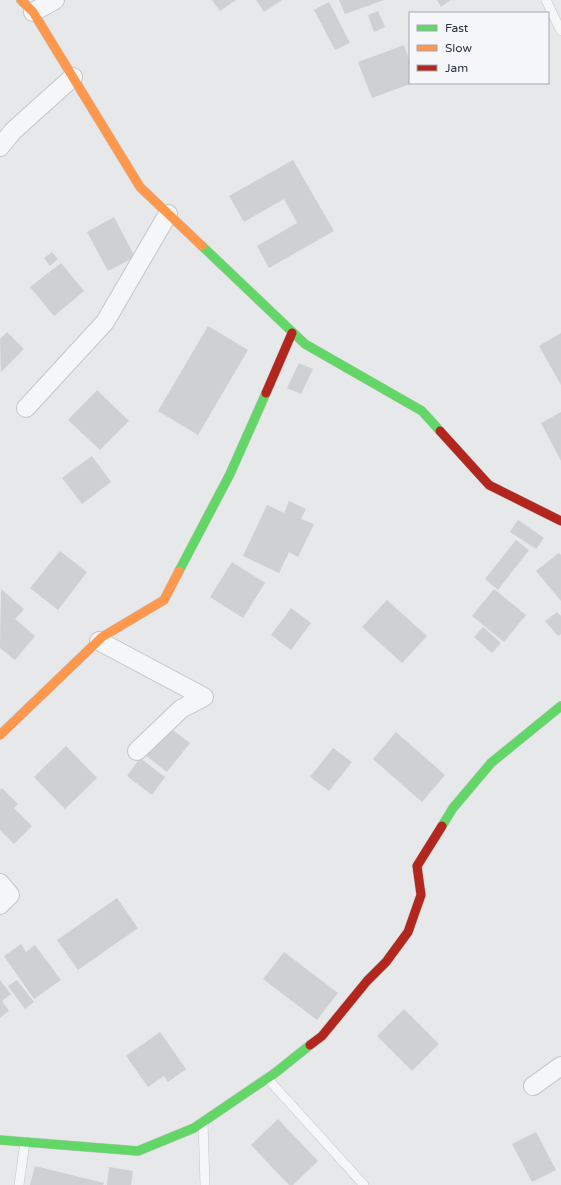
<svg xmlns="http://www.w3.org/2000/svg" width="561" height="1185" font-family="'Varela Round',sans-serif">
	<rect width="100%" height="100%" fill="#e6e8ea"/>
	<g fill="#ced0d3">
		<path d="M212 0H236L220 11Z"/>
		<path d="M256 0H282L264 12Z"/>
		<path d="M339 0H384L345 14Z"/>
		<path d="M437 0H451L441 7Z"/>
		<path d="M329 2 350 43 335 50 314 10Z"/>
		<path d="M378 11 385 27 374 32 368 15Z"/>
		<path d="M404 45 410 62V84L372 98 358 62Z"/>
		<path d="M293 160 334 231 269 268 257 246 297 223 284 199 244 222 229 196Z"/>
		<path d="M114 217 135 257 108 271 87 232Z"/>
		<path d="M52 252 58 259 50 266 44 258Z"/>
		<path d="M61 263 84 291 54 316 30 287Z"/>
		<path d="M208 326 248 350 198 435 158 411Z"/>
		<path d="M7 332 24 349 1 372 0 339Z"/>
		<path d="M561 333V385L539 346Z"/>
		<path d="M299 363 313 369 301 394 287 388Z"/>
		<path d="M97 390 129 421 100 450 68 420Z"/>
		<path d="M561 412V461L541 423Z"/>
		<path d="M92 456 111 482 82 504 62 478Z"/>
		<path d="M289 501 306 509 301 519 314 524 298 557 289 552 279 573 243 556 267 505 284 513Z"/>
		<path d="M518 520 544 538 536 549 510 532Z"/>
		<path d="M516 540 529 550 498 590 485 579Z"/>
		<path d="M60 551 87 572 58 610 30 588Z"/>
		<path d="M559 553 561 555V601L536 571Z"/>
		<path d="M232 562 265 583 243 618 210 597Z"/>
		<path d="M1 589 24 609 15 619 35 636 15 660 0 648Z"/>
		<path d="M494 589 526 615 504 642 472 616Z"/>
		<path d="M387 600 427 636 402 663 362 627Z"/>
		<path d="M291 608 311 623 291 650 271 635Z"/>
		<path d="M557 612 561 616V634L558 636 545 621Z"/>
		<path d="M483 627 501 643 492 653 474 637Z"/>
		<path d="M167 726 190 743 167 772 145 755Z"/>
		<path d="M396 732 445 775 422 802 373 759Z"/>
		<path d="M66 746 97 778 65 809 34 777Z"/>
		<path d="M333 748 352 762 329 791 310 777Z"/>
		<path d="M140 758 165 777 152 795 127 776Z"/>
		<path d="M2 788 18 804 14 808 32 826 14 844 0 830V790Z"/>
		<path d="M117 898 138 928 78 970 57 940Z"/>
		<path d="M21 944 26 952 35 945 61 980 34 999 4 956Z"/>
		<path d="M284 952 338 993 317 1020 263 979Z"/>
		<path d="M0 980 11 994 2 1001 9 1011 0 1018Z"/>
		<path d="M17 980 34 1002 25 1009 8 986Z"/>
		<path d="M404 1009 439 1044 412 1071 377 1036Z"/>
		<path d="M160 1032 186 1069 168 1082 164 1076 148 1087 126 1056Z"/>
		<path d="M278 1119 318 1161 293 1185H289L251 1145Z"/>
		<path d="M536 1132 556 1170 532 1182 512 1144Z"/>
		<path d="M35 1166 104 1183 103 1185H30Z"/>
		<path d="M109 1167 133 1171 131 1185H107Z"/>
	</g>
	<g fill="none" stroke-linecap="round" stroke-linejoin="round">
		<g stroke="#c4c6c8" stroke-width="10">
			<g id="lane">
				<path d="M546 0 561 31"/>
				<path d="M267 1078 364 1185"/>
				<path d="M203 1122 205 1185"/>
				<path d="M19 1185 25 1142"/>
			</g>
		</g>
		<g stroke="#c4c6c8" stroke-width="20">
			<g id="street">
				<path d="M33 12 55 0"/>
				<path d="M0 147 13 131 73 77"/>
				<path d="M26 408 105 322 168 214"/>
				<path d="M99 641 204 697 181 709 137 751"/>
				<path d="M0 883 10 895 0 905"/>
				<path d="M533 1086 561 1066"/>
			</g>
		</g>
		<g stroke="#c4c6c8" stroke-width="10">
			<g id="fast">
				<path d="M202 246 305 344 422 411 440 431"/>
				<path d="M179 571 230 474 266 393"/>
				<path d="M442 826 453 808 491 763 561 706"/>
				<path d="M0 1140 138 1151 194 1128 275 1073 310 1045"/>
			</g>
		</g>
		<g stroke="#c4c6c8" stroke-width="10">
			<g id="slow">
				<path d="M21 0 33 12 140 187 202 246"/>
				<path d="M0 735 102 637 164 600 179 571"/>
			</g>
		</g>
		<g stroke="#c4c6c8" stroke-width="10">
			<g id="jam">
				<path d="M266 393 292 333"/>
				<path d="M440 431 489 485 561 521"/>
				<path d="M310 1045 322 1036 367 981 386 962 408 932 421 895 417 866 442 826"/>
			</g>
		</g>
		<use href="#lane" stroke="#f5f6f7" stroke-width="9"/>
		<use href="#street" stroke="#f5f6f7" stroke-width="18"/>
		<use href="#fast" stroke="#63d668" stroke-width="9"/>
		<use href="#slow" stroke="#ff974d" stroke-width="9"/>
		<use href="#jam" stroke="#b3261e" stroke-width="9"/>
	</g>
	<rect x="409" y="12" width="140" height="72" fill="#f4f6f9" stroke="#a4a8b1"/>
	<rect x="417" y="25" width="20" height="6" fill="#63d668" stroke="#a4a8b1"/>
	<text x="445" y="32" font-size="12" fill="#2b3445">Fast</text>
	<rect x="417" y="45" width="20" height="6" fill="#ff974d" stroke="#a4a8b1"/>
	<text x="445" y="52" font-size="12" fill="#2b3445">Slow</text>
	<rect x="417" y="65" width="20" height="6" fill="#b3261e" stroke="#a4a8b1"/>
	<text x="445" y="72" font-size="12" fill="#2b3445">Jam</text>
</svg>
